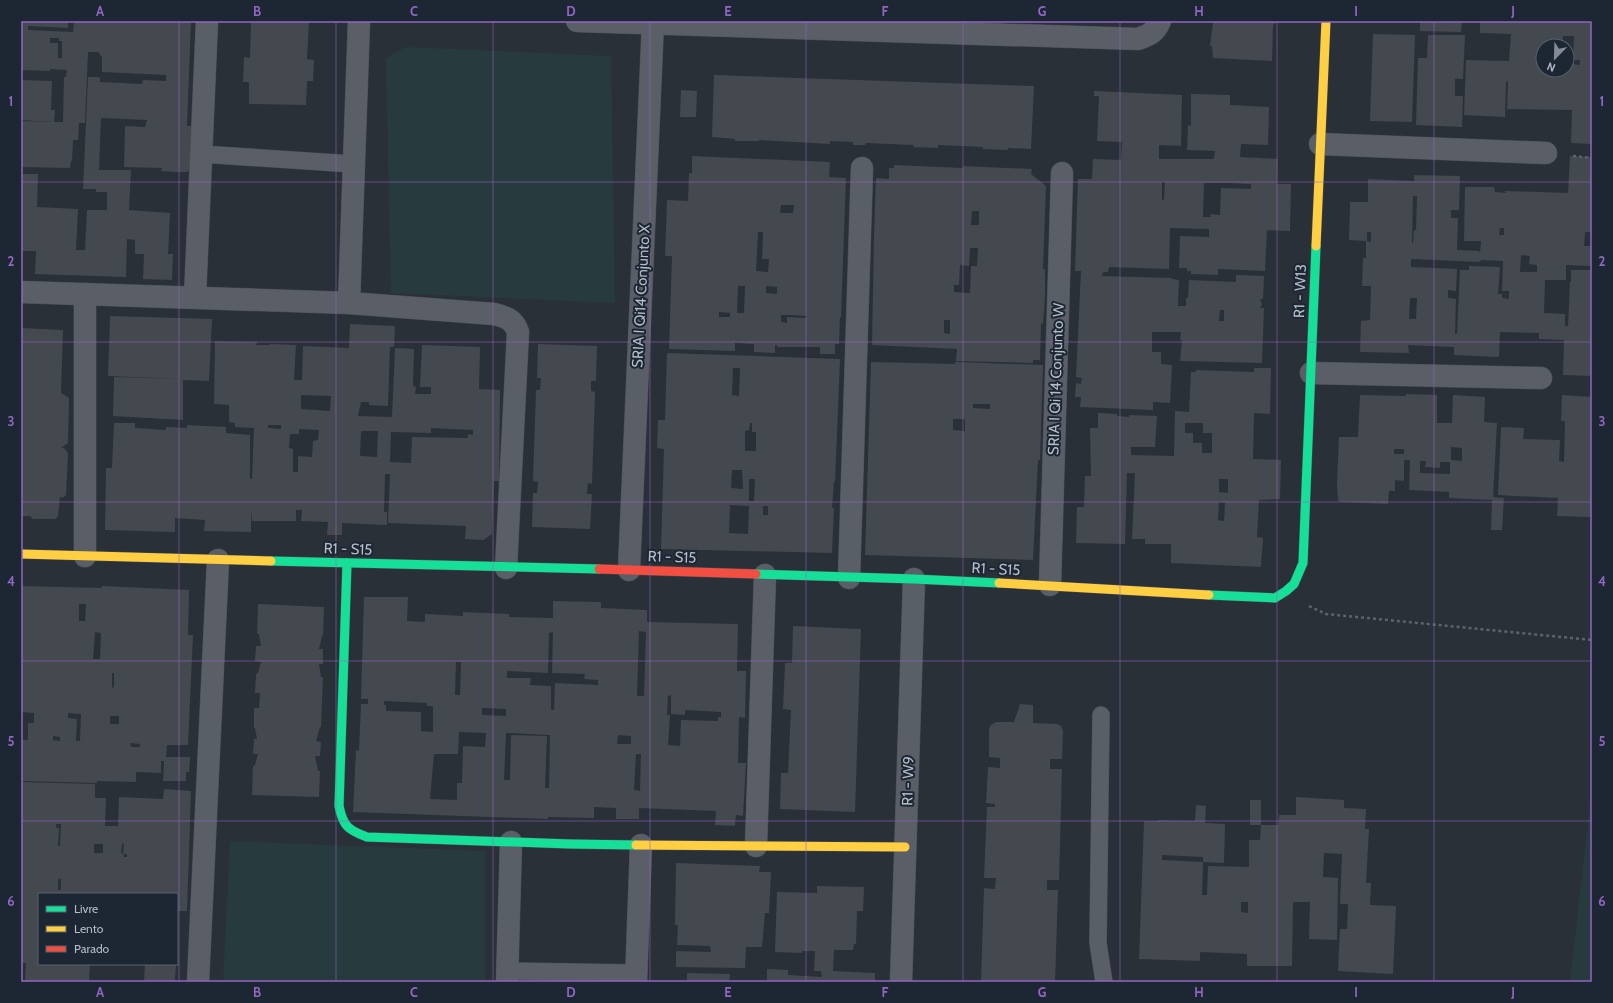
<svg xmlns="http://www.w3.org/2000/svg" width="1613" height="1003" font-family="Cabin,sans-serif">
	<rect width="100%" height="100%" fill="#2a3038"/>
	<g fill="#273a3e">
		<path d="M406 47 611 56 615 303 391 293 386 58Z"/>
		<path d="M1592 786V982H1570Z"/>
		<path d="M230 841 485 851V982H223Z"/>
	</g>
	<g fill="#444950" fill-rule="evenodd">
		<path d="M21 21H68V28L28 26V30L73 32 74 21H191L187 126H193L191 169 187 172H175L161 171 162 168 124 167 125 126 145 127 147 120 101 118 99 170H131L129 210 170 213 168 254H173L172 280 143 279 144 254H135V240L127 239 126 277 35 274 36 251H21V174H38L37 207 78 209 76 250H85L87 210H107V192H96V189H83L88 77H98L100 78V82L142 84 143 80 166 81V75L102 72V57L98 52H88L85 123H79L78 140H73L72 161H71L70 168 21 167V121L63 122 64 77H66L67 70 50 69V71L21 70ZM50 38H59V41H62V58H58V43H50Z"/>
		<path d="M251 21H309L307 59 314 60 313 81H307L306 105 249 104V82H243L244 57 250 58Z"/>
		<path d="M1209 21H1278L1273 25 1272 61 1213 58 1212 46H1210L1213 23Z"/>
		<path d="M1420 21H1462L1461 32 1420 31Z"/>
		<path d="M1480 21H1592V144L1571 143 1572 110 1507 109 1508 82 1506 81 1505 117 1464 115 1466 60 1509 61 1511 34 1480 33ZM1563 36H1574L1573 59H1567V70H1543V46H1562ZM1573 60H1580V65L1573 64Z"/>
		<path d="M1373 34 1415 35 1412 122 1370 121Z"/>
		<path d="M1428 35H1465L1463 79H1455V96H1463L1462 127 1416 125 1418 58H1427Z"/>
		<path d="M714 75 1034 86 1031 149 1008 148V150L983 149V147L938 145V148L913 147 914 145 866 143 865 145H853V142L830 141V144L759 140V141H735V139L712 137Z"/>
		<path d="M21 80 52 81 51 110H55L54 122 21 120Z"/>
		<path d="M681 90 697 91 696 117H680Z"/>
		<path d="M1094 91 1182 95 1181 146 1159 145V159H1214L1215 151 1187 150 1188 125 1191 126V94L1230 95V105L1269 107 1268 145 1241 144 1240 157 1278 159 1277 184H1291L1290 231 1267 230 1265 271 1218 269V275L1191 274V271H1187V268H1179L1180 236 1209 237V229L1170 228 1169 269 1109 267 1108 272H1103L1102 276 1172 278V279L1179 280 1178 306H1186V298H1188L1189 280 1236 282V275L1264 276 1263 299H1260L1262 304 1260 308H1264L1262 363 1180 361 1182 340H1180L1181 332H1152V352H1161V364L1172 365 1170 403 1153 402V410L1080 407 1081 397H1075L1076 383 1081 384 1082 378 1076 377 1081 271H1075L1078 179H1092L1093 159 1121 160 1122 142 1097 141 1099 96H1094ZM1162 182H1165L1164 200H1162ZM1204 183H1229L1251 184V189L1221 188 1220 215 1210 214 1211 217H1203ZM1220 310H1224V321H1219Z"/>
		<path d="M692 156 830 162 829 177 846 178 841 318 840 317 839 344H835V354H820V347H777V345H775V353L754 352V344L735 343V351L669 349 672 256H665L667 200 688 201 689 173H692ZM781 205H794L793 213H780ZM758 232H763L762 259H769L768 272 756 271ZM738 286H745L744 313H737ZM766 286 777 287V294L766 293ZM719 312 730 313V317H719ZM781 315H791L806 316V318L787 317V323L781 322Z"/>
		<path d="M1570 156 1592 157V232H1585L1584 246H1592V266L1566 265V280H1545L1544 313 1565 314V326H1568L1570 281 1571 282V270H1592V376L1563 375 1564 340 1539 339V333L1500 332 1499 357 1454 355V347L1408 345 1409 353 1360 352 1361 321 1370 320 1371 286H1362L1363 258H1366V241L1371 242V232H1367V241L1349 240 1350 202H1368V179L1414 181V175L1460 176 1459 210H1451V218H1458L1457 250 1479 251 1480 253 1481 241H1464L1465 187H1494L1495 192 1506 193 1505 191 1568 193ZM1413 196H1417L1416 230H1414L1413 243H1412ZM1500 228H1504V235H1499ZM1521 255 1530 256 1529 264 1537 265V272H1520ZM1411 259 1480 262 1481 260 1503 261 1502 291H1509V299L1502 298V294H1498L1500 267 1469 266V270H1460L1457 334H1455L1456 299 1448 298V290L1456 291 1457 269 1411 267ZM1410 298H1417L1416 319H1409Z"/>
		<path d="M894 165 963 168V166L1032 169 1031 174 1046 186 1043 269H1045V296L1043 323 1041 324 1040 360H1033V363L956 361 957 349 872 345 874 235 876 178 889 179V168H894ZM972 211H979V225H971ZM970 248H978L977 266H971L970 293 954 292V285H959L960 265 969 266ZM944 320H950V334L944 333Z"/>
		<path d="M110 316 212 319 209 381 183 380V420L113 416 114 377 180 379 108 376Z"/>
		<path d="M350 324 394 326 395 327 394 347H390L388 406 369 405V402H361L358 416 392 417 395 348 414 349 413 386 416 387 415 394H431V387H420L422 345 480 347 479 389 500 390 499 481H494L492 534 483 540 465 539 466 526 388 523 390 474H385L384 512H387V525L342 523V535H327L328 522 301 521 302 510H296V521H252L251 510V532L204 531 205 520 175 518V532L105 530 106 468H112L114 423H135V428L166 430V427L187 428V425L226 427V433L250 435V479H252L254 428 235 427V423L229 422V405L214 404 215 341 257 342 256 345H270L269 344 296 345 294 380H302L303 346 349 348ZM301 395 331 396 330 411 301 409ZM268 425H281V429L268 428ZM431 428 473 430V435L468 434V438L412 437 411 463 390 462 391 432 431 433ZM299 429 319 430 318 440 313 441 312 457 298 456V472H293V449L289 448 290 434H299ZM361 431H378L377 457 360 456Z"/>
		<path d="M21 328 63 330 61 393 69 398 68 443 61 448H64L68 453 66 495 63 498 60 497 58 516 55 519H33L30 516H21Z"/>
		<path d="M538 344 597 346 596 381H591V391L595 392V393L592 484 588 483 587 494H592L590 529 532 527 533 493H537L538 482 533 481 536 390H540L541 378H537Z"/>
		<path d="M667 353 840 359 835 482 834 481 832 508H834L832 553 661 549 664 449 657 448 658 420H665ZM733 368H740L739 396 732 395ZM750 423H752V432H756V451H745V431L749 430ZM732 470H742L743 489 731 488ZM749 479H755L754 501H749ZM730 505 749 506 748 534 729 533ZM763 506H768V515H763Z"/>
		<path d="M871 362 955 364V362L1043 365 1040 460H1038L1033 560 865 555ZM973 404H990V409L973 408ZM953 419H965V431L953 430Z"/>
		<path d="M1254 368H1271L1270 414 1254 413 1253 459 1281 460 1280 499 1259 500 1257 537 1263 538 1261 567 1171 563V544H1145V539H1132L1135 473H1127L1125 544 1076 543 1077 507H1084L1085 476H1091L1090 428H1098V413L1117 414V416L1129 417V415L1157 416 1155 447H1131V455L1174 456 1175 411 1189 412 1191 372H1196V370L1254 372ZM1185 423H1203V433H1212V453H1202V443H1193V433H1185ZM1219 479H1228V493L1219 492ZM1219 502 1225 503 1224 521 1218 520Z"/>
		<path d="M1406 394 1437 395V423H1452L1453 395 1485 397 1484 422 1497 423 1493 497 1504 498 1502 530H1491L1492 500 1449 498V492L1409 490 1410 460H1404V481L1395 480V491H1389L1388 504 1341 502 1340 501H1338L1337 483 1339 437H1358L1360 395 1406 396ZM1451 447 1462 448V461L1451 460ZM1394 449H1404V454H1394ZM1420 461H1426L1425 467 1440 468V462H1450V474L1420 473Z"/>
		<path d="M1562 395 1592 397V517L1557 516 1558 498 1498 495 1501 427 1524 428 1523 439 1560 440 1559 461 1564 462 1565 421H1561Z"/>
		<path d="M21 586 102 588V586L189 590 188 635H193L188 745H167L166 757H190L189 772H186V781H163L164 761H161V773L136 772V782L97 781V783L21 781V740H28V723H34V713L21 712ZM79 604H86L85 621H79ZM95 632 101 633 100 659H93ZM112 673H114V687L112 688ZM68 713 81 714 80 741H76L77 719 68 718ZM110 716H119V724H110ZM53 736 60 737V741L53 740ZM130 743 140 744V747H131Z"/>
		<path d="M364 597H408L407 621 425 622V614L463 616V612L509 614V617L553 618V601L601 602V608L647 610V622L738 624 737 671H746L745 718 739 717 738 763H746L743 816 736 815 735 826 715 825 716 811 639 808V819H616V808L594 807V818L548 817V819L353 812 356 750 359 751 361 704H368V699H361ZM639 631 646 632 644 696H637ZM553 632 552 673 585 674 584 679 598 680V685L555 683 554 710H551V686L530 685 531 678H507V671L548 673 549 633ZM456 662H461L460 695H455ZM671 695V714L685 715V710L721 712V717H718V721L681 720 680 746 668 745 670 715H667L668 696ZM384 701 427 703V706H433V732L421 731V712L386 711V705H384ZM482 708 506 709V716L482 715ZM459 732 486 733 485 747 463 746 462 783H457V800L430 799 434 754H458ZM506 733 550 735 549 788H545L547 736 511 735 510 780H504ZM618 735 631 736V744H617ZM636 754H641L640 791 634 790Z"/>
		<path d="M258 604 324 607 323 636H322L319 649H323V664H319L321 677H323L321 727H320L316 741 321 742 320 756H315L318 771H320L319 797 252 795 253 766 255 765 258 754H253L254 739H257L255 728H254V708H259L260 693H255L256 674 258 673 261 662 255 661 256 646H261L259 634H257Z"/>
		<path d="M793 626 861 629 855 812 780 809 781 773H788L791 710 783 709 785 663H792Z"/>
		<path d="M1020 704 1033 705V723L1057 724 1061 726 1063 731 1062 759H1050V769H1062L1059 880H1047V890H1058L1055 982H981L984 888 995 889 996 878H984L987 807H995V804L986 803 988 767 1000 768V758L989 757V729L991 725 996 722H1014Z"/>
		<path d="M21 782 95 784V798H106L105 826H118L119 797 163 799 164 789 191 791 187 911H177V894H39V964H90L89 982H25L26 963H21ZM56 824H61L60 846H58L59 828H56ZM122 843 124 844 123 854H127V857H124L123 854 121 853ZM94 844H103V853H94ZM58 879H61V890H58Z"/>
		<path d="M1296 797 1344 800V808L1366 809 1365 829H1369L1366 883H1371L1370 905 1396 906 1393 974 1338 971 1340 929H1347L1348 904H1340L1342 854 1324 853 1323 877 1338 878 1337 940 1309 939 1310 902H1293L1292 966H1247V954L1200 952V961L1139 959 1144 821H1158V820L1195 821 1196 805 1206 806 1205 823 1225 824 1224 863 1203 862V857L1162 855V860L1203 862 1202 895H1207L1208 866 1249 867V840H1260L1261 825H1278L1279 815H1296ZM1241 902H1248V913L1241 912Z"/>
		<rect x="1250" y="800" width="11" height="25"/>
		<path d="M676 863 760 866 759 872H771L769 913H765L762 947H746L745 968 676 967V951L711 952 710 946 677 945 678 925H675Z"/>
		<path d="M817 886 864 887 863 911H857L856 944H854L853 950H834L833 971 875 973V982H767V969L788 970V975L822 977 821 971H814L815 951H802V953L775 952 777 892 817 893Z"/>
		<path d="M145 964H176L175 981H144Z"/>
		<path d="M687 973 730 974 729 982H687Z"/>
	</g>
	<g fill="none" stroke-linecap="round" stroke-linejoin="round">
		<g stroke="#484c53" stroke-width="18">
			<g id="lane">
				<path d="M201 154 353 164"/>
				<path d="M1101 715 1098 943 1104 982"/>
				<path d="M507 971 636 973"/>
			</g>
		</g>
		<g stroke="#484c53" stroke-width="23">
			<g id="street">
				<path d="M577 21 1138 39C1149 35 1155 33 1160 21"/>
				<path d="M1320 144 1546 153"/>
				<path d="M21 292 349 303 359 21"/>
				<path d="M85 294V556"/>
				<path d="M195 297 207 21"/>
				<path d="M349 303 494 314C507 317 514 320 518 332L506 568"/>
				<path d="M1311 373 1541 378"/>
				<path d="M629 570 653 22"/>
				<path d="M849 578 862 168"/>
				<path d="M1050 585 1062 173"/>
				<path d="M756 846 765 575"/>
				<path d="M198 982 218 560"/>
				<path d="M507 982 511 842"/>
				<path d="M636 982 641 845"/>
				<path d="M901 982 914 579"/>
			</g>
		</g>
		<g stroke="#484c53" stroke-width="10">
			<g id="fast">
				<path d="M271 561 599 569"/>
				<path d="M347 563 339 806C343 826 348 830 367 837L570 844 636 845"/>
				<path d="M756 574 914 579 999 583"/>
				<path d="M1209 595 1275 598 1286 591 1294 584 1303 563 1316 246"/>
			</g>
		</g>
		<g stroke="#484c53" stroke-width="10">
			<g id="slow">
				<path d="M1316 246 1326 21"/>
				<path d="M21 554 271 561"/>
				<path d="M999 583 1209 595"/>
				<path d="M636 845 905 847"/>
			</g>
		</g>
		<g stroke="#484c53" stroke-width="10">
			<path id="jam" d="M599 569 756 574"/>
		</g>
		<g stroke="#5d636a" stroke-width="2.5" stroke-dasharray="3 3" stroke-linecap="butt">
			<path d="M1573 156 1592 158"/>
			<path d="M1309 606 1326 614 1592 640"/>
		</g>
		<use href="#lane" stroke="#5a5e66" stroke-width="17"/>
		<use href="#street" stroke="#5a5e66" stroke-width="22"/>
		<use href="#fast" stroke="#16e098" stroke-width="9"/>
		<use href="#slow" stroke="#ffcf43" stroke-width="9"/>
		<use href="#jam" stroke="#f24e42" stroke-width="9"/>
	</g>
	<path fill="none" stroke="#9266c3" stroke-width="1" stroke-opacity="0.55" d="M179 21V982M336 21V982M493 21V982M650 21V982M806 21V982M963 21V982M1120 21V982M1277 21V982M1434 21V982M21 182H1592M21 342H1592M21 502H1592M21 661H1592M21 821H1592"/>
	<g text-anchor="middle" stroke-width="4" stroke-linejoin="round" paint-order="stroke">
		<g font-size="15" fill="#b4bcc9" stroke="#1d2633">
			<text transform="translate(1300 291) rotate(-88)" y="5">R1 - W13</text>
			<text transform="translate(641 296) rotate(-87)" y="5">SRIA I Qi14 Conjunto X</text>
			<text transform="translate(1056 379) rotate(-88)" y="5">SRIA I Qi 14 Conjunto W</text>
			<text transform="translate(348 549) rotate(2)" y="5">R1 - S15</text>
			<text transform="translate(672 557) rotate(2)" y="5">R1 - S15</text>
			<text transform="translate(996 569) rotate(3)" y="5">R1 - S15</text>
			<text transform="translate(908 781) rotate(-88)" y="5">R1 - W9</text>
		</g>
	</g>
	<rect width="1613" height="1003" fill="none" stroke="#1d2633" stroke-width="44"/>
	<rect x="38" y="893" width="140" height="72" fill="#1d2633" stroke="#59626f"/>
	<rect x="46" y="906" width="20" height="6" fill="#16e098" stroke="#59626f"/>
	<text x="74" y="913" font-size="12" fill="#b4bcc9">Livre</text>
	<rect x="46" y="926" width="20" height="6" fill="#ffcf43" stroke="#59626f"/>
	<text x="74" y="933" font-size="12" fill="#b4bcc9">Lento</text>
	<rect x="46" y="946" width="20" height="6" fill="#f24e42" stroke="#59626f"/>
	<text x="74" y="953" font-size="12" fill="#b4bcc9">Parado</text>
	<g transform="translate(1555 58) rotate(203)"><circle r="19" fill="#1d2633" stroke="#59626f"/>
	<path d="M0-3L7 15L0 10L-7 15Z" fill="#848b96"/>
	<text y="-6" font-size="11" font-weight="bold" text-anchor="middle" fill="#b4bcc9">N</text>
	</g>
	<rect x="22" y="22" width="1569" height="959" fill="none" stroke="#9266c3" stroke-width="1.5"/>
	<g font-size="13" text-anchor="middle" font-weight="bold" fill="#9266c3">
		<text x="100" y="16">A</text>
		<text x="257" y="16">B</text>
		<text x="414" y="16">C</text>
		<text x="571" y="16">D</text>
		<text x="728" y="16">E</text>
		<text x="885" y="16">F</text>
		<text x="1042" y="16">G</text>
		<text x="1199" y="16">H</text>
		<text x="1356" y="16">I</text>
		<text x="1513" y="16">J</text>
		<text x="11" y="106">1</text>
		<text x="1602" y="106">1</text>
		<text x="11" y="266">2</text>
		<text x="1602" y="266">2</text>
		<text x="11" y="426">3</text>
		<text x="1602" y="426">3</text>
		<text x="11" y="586">4</text>
		<text x="1602" y="586">4</text>
		<text x="11" y="746">5</text>
		<text x="1602" y="746">5</text>
		<text x="11" y="906">6</text>
		<text x="1602" y="906">6</text>
		<text x="100" y="997">A</text>
		<text x="257" y="997">B</text>
		<text x="414" y="997">C</text>
		<text x="571" y="997">D</text>
		<text x="728" y="997">E</text>
		<text x="885" y="997">F</text>
		<text x="1042" y="997">G</text>
		<text x="1199" y="997">H</text>
		<text x="1356" y="997">I</text>
		<text x="1513" y="997">J</text>
	</g>
</svg>
